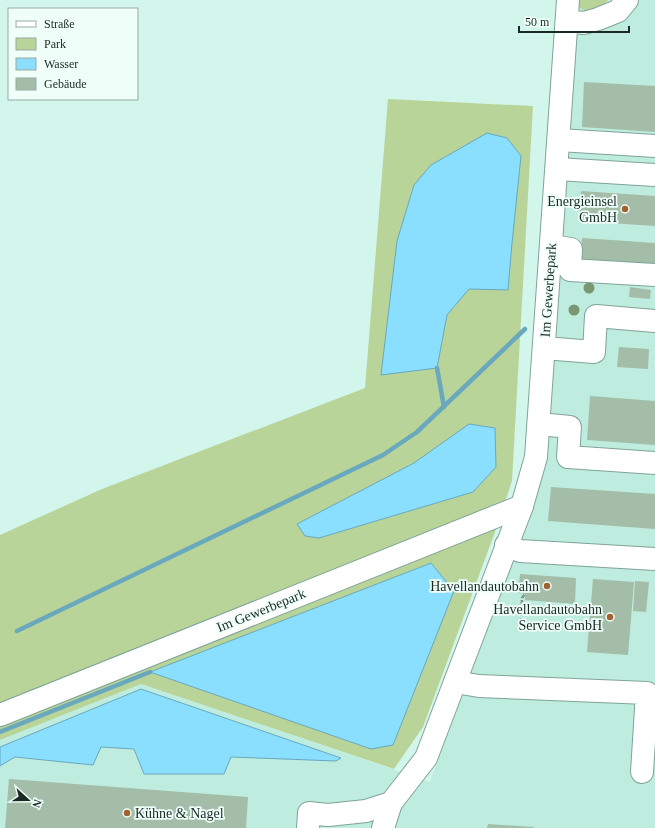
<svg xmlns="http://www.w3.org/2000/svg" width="655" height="828" font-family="'Times New Roman',serif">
	<rect width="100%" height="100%" fill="#d2f6eb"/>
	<path fill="#beecdf" d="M576 0H655V828H0V740L141 684 430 782 545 468 550 367Z"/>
	<g fill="#b9d499">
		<path d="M576 0H608C599 12 588 16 576 4Z"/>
		<path d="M388 99 533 106 512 481 495 532 423 727 394 769 141 684 0 740V535L102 489 365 388Z"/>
	</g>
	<g fill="#8adffe" stroke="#69a8bd">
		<path d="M487 133 507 138 521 156 512 243 508 290 469 289 447 315 437 368 381 375 397 241 414 185 431 165Z"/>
		<path d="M469 424 495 428 496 467 473 492 319 538 305 536 297 524 414 463Z"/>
		<path d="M431 563 454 591 393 745 371 749 150 672Z"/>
		<path d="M141 689 341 758 336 761 231 757 224 774H144L134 749 101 747 93 765 15 757 0 766V747Z"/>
	</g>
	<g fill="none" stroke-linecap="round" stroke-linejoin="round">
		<g stroke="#69a8bd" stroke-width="4.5">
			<path d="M437 368 444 407"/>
			<path d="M17 631 383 455 417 432 525 329"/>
			<path d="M0 732 150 672"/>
		</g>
	</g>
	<g fill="#a3bda9">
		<path d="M584 82 655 86V132L582 127Z"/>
		<path d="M581 191 655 196V226L579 221Z"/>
		<path d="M582 238 655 243V269L580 263Z"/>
		<path d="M630 287 651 290 650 299 629 297Z"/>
		<path d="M619 347 649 349 648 369 617 367Z"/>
		<path d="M590 396 655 401V445L587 440Z"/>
		<path d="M551 487 655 494V529L548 521Z"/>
		<path d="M520 574 576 578 575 604 525 600V594L518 593Z"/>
		<path d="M593 579 634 582 628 655 587 652Z"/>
		<path d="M635 581 649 582 646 612 633 611Z"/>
		<path d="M9 779 248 797 246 828H5Z"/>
		<path d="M488 824 534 827V828H487Z"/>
	</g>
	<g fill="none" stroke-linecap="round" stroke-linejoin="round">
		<g stroke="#80a399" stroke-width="24">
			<g id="minor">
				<path d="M567 19 573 22 584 23 598 19 618 11 627 0"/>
				<path d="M559 140 655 146"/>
				<path d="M557 169 655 175"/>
				<path d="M551 246 571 249 570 270 655 275"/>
				<path d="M544 348 594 352 596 316 655 321"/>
				<path d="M539 424 570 427 568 457 655 463"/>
				<path d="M506 545 520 551 655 559"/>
				<path d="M455 682 479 686 647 693 642 772"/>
				<path d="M0 715 522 506"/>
				<path d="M308 828 309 813 328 815 366 811 391 803 426 758 522 506 536 457 568 0"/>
				<path d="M383 828 391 803"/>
			</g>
		</g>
		<path stroke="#7c968e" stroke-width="2.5" stroke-dasharray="4 2" stroke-linecap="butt" d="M521 622 522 598 525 594"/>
		<use href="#minor" stroke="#fff" stroke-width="22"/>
	</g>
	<g fill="#7b9771">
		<circle cx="589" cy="288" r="5.5"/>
		<circle cx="574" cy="310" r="5.5"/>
	</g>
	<g fill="#a3612d" stroke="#effef9" stroke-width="1.5">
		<circle cx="625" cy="209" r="4"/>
		<circle cx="547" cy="586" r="4"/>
		<circle cx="610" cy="617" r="4"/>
		<circle cx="127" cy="813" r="4"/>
	</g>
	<g text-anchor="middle" stroke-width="3.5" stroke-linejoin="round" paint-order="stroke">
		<g font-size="14" fill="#1b2925" stroke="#effef9" text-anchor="end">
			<text x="617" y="206">Energieinsel<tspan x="617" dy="16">GmbH</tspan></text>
			<text x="539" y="591">Havellandautobahn</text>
			<text x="602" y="614">Havellandautobahn<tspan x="602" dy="16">Service GmbH</tspan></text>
			<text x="135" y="818" text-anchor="start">Kühne &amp; Nagel</text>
		</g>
		<g font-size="14" fill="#1b2925" stroke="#effef9">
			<text transform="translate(548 290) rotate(-86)" y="5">Im Gewerbepark</text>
			<text transform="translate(261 610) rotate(-22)" y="5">Im Gewerbepark</text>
		</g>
	</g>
	<rect x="8" y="8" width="130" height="92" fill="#effef9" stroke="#9aa9a4"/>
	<rect x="16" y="21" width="20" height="6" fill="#ffffff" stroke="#9aa9a4"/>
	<text x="44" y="28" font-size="12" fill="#1b2925">Straße</text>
	<rect x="16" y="38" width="20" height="12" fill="#b9d499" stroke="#9aa9a4"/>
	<text x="44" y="48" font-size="12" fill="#1b2925">Park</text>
	<rect x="16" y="58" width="20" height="12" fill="#8adffe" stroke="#9aa9a4"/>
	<text x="44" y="68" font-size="12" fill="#1b2925">Wasser</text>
	<rect x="16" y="78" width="20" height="12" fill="#a3bda9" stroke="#9aa9a4"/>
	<text x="44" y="88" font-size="12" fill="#1b2925">Gebäude</text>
	<g transform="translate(28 800) rotate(111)" stroke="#effef9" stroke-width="3" paint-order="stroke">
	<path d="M0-3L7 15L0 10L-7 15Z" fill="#1b2925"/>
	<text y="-6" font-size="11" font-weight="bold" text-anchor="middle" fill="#1b2925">N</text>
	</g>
	<path d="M519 26v6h110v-6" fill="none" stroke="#1b2925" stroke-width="2"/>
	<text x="525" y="26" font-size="12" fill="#1b2925" stroke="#effef9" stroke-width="3" paint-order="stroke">50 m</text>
</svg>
